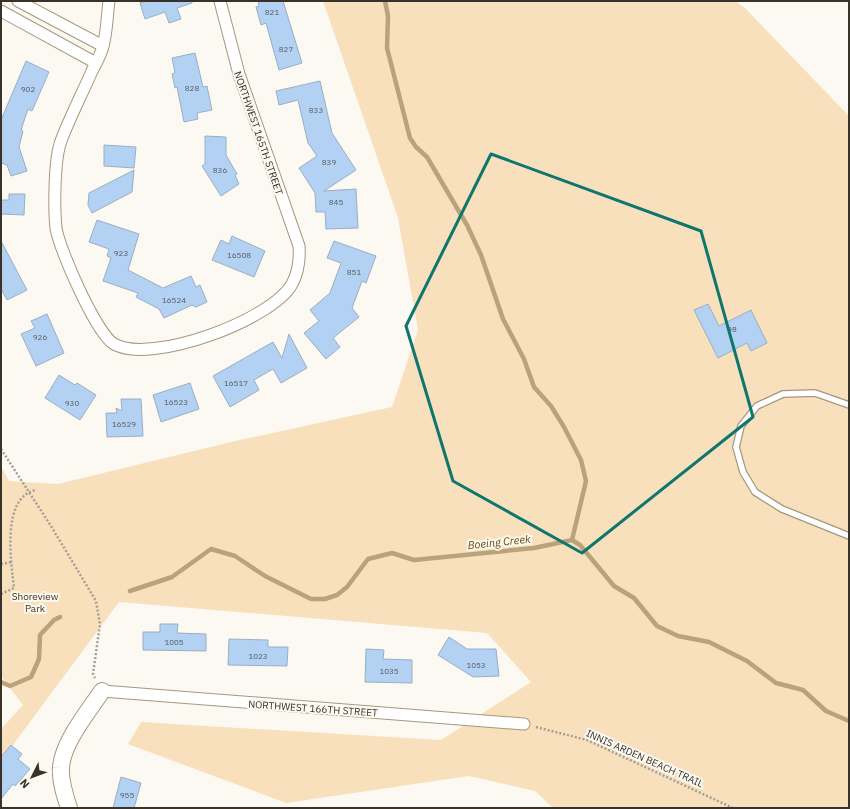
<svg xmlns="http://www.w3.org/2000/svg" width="850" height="809" font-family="'IBM Plex Sans',sans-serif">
	<rect width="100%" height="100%" fill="#fcf9f3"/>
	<path fill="#f8e0bc" d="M323 1H735L745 8 849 116V808H553L535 791 469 776 286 803 128 744 141 722 441 740 531 682 487 633 119 602 1 761V729L23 705 1 676V466L9 481 58 484 235 441 392 407 418 330 398 218Z"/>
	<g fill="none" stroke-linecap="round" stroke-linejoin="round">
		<g stroke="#baa27d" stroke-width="4.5">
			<path d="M385 1 388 16 387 48 410 138 416 147 427 157 467 225 481 255 503 319 524 359 534 387 551 406 564 427 581 460 586 481 572 540"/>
			<path d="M130 591 172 577 211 549 235 556 265 576 311 599H325L337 595 347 587 368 559 392 553 414 560 534 548 572 540 580 545 614 586 634 598 657 626 678 636 709 642 747 661 776 683 803 690 826 711 849 721"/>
			<path d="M1 682 10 686 31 677 39 659 40 635 54 620 60 617"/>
		</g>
	</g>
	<g fill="#b2d1f3" stroke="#9aaec5">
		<path d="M146 1H192V3L177 8 181 19 169 23 165 12 145 19 140 3Z"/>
		<path d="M258 1H283L302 63 279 70 266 23 261 25 256 7 259 6Z"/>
		<path d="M195 53 203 87 207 86 212 110 197 113 198 119 184 122 177 87 175 88 172 74 175 73 172 58Z"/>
		<path d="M26 61 49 72 32 111 28 109 21 130 23 131 19 147 27 171 11 176 7 165 1 163V120Z"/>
		<path d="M320 81 332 133 356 170 324 191 356 189 358 228 326 229 325 212H316L315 193 299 168 317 156 308 143 298 100 279 105 276 91Z"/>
		<path d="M205 136 226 137V155L237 174 235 175 239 184 221 196 202 166 205 164Z"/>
		<path d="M104 145 136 147 134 168 104 166Z"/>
		<path d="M134 170 132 192 92 213 88 205 89 193Z"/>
		<path d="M9 194H25L24 215 1 214V200H9Z"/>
		<path d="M97 220 139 234 128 270 163 288 191 276 196 287 200 285 207 302 196 307 192 305 164 318 159 309 136 297 138 293 103 281 111 258 107 256 109 249 89 242Z"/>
		<path d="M232 236 265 251 254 277 212 260 221 240 229 244Z"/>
		<path d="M1 241 27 290 7 300 1 289Z"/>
		<path d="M334 241 376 256 366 283 362 281 352 308 359 317 333 338 340 347 326 359 304 333 319 321 310 310 330 293 341 263 327 258Z"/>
		<path d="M708 304 719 326 751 310 767 343 751 351 747 343 718 358 694 310Z"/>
		<path d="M47 314 64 353 36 366 21 334 35 328 31 321Z"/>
		<path d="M289 334 307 368 281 383 273 369 254 380 259 390 230 407 213 376 273 342 282 358Z"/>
		<path d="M59 375 75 385 77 383 96 395 80 420 45 398Z"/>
		<path d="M190 383 199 409 161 422 153 395Z"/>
		<path d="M121 399H141L143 436 107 437 106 413H117L116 408 122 411Z"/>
		<path d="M160 624H178L177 633 206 634V651L143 650V632H160Z"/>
		<path d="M449 637 467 649H496L499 676 473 677 438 655Z"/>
		<path d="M229 639 268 640V647H288L287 666 228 665Z"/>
		<path d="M366 649 384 650 383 659 412 660V683L365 682Z"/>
		<path d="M11 745 22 754 18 759 30 769 15 786 13 784 1 799V757Z"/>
		<path d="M121 777 141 783 134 808H113Z"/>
	</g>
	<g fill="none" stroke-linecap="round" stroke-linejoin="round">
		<g stroke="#a7977e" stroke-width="8">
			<path id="lane" d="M849 405 815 393 783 394 757 406 741 426 736 447 743 472 755 492 782 509 849 536"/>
		</g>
		<g stroke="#a7977e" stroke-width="13">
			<g id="street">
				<path d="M18 1 103 46"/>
				<path d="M109 1C107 16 107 32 103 46 101 55 96 63 92 71 82 94 70 117 61 141 54 159 54 209 56 228 59 249 97 335 114 344 151 365 272 320 292 284 299 271 300 259 299 246L239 74 220 1"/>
				<path d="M1 11 96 63"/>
				<path d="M102 691 524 724"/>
			</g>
		</g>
		<g stroke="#a7977e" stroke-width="18">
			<path id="secondary" d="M69 808C65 796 60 781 61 768 62 743 88 712 102 691"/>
		</g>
		<g stroke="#a39f97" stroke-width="2.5" stroke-dasharray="2 2" stroke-linecap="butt">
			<path d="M1 449 51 526 96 601 100 624 93 674 95 678"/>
			<path d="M1 564 12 562"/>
			<path d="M1 594 14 588C11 561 1 497 36 490"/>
			<path d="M536 727 587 740 733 808"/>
		</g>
		<use href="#lane" stroke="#fff" stroke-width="5.5"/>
		<use href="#street" stroke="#fff" stroke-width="11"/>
		<use href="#secondary" stroke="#fff" stroke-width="16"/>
	</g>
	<path fill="none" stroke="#0f766e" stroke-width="3" stroke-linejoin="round" d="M491 154 701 231 753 417 582 553 453 481 406 326Z"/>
	<g text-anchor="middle" stroke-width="4" stroke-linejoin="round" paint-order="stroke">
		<g font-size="8" fill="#575a5b">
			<text x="272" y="15">821</text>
			<text x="286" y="52">827</text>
			<text x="192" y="91">828</text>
			<text x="28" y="92">902</text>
			<text x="316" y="113">833</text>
			<text x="329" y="165">839</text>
			<text x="220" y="173">836</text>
			<text x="336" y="205">845</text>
			<text x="121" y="256">923</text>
			<text x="239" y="258">16508</text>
			<text x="354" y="275">851</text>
			<text x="174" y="303">16524</text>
			<text x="732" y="332">98</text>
			<text x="40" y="340">926</text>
			<text x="236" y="386">16517</text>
			<text x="176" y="405">16523</text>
			<text x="72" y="406">930</text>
			<text x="124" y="427">16529</text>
			<text x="174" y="645">1005</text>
			<text x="258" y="659">1023</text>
			<text x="476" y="668">1053</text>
			<text x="389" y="674">1035</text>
			<text x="127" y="798">955</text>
		</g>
		<g font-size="10" fill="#393228" stroke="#fcf9f3">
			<text transform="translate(259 133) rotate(71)" y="4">NORTHWEST 165TH STREET</text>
			<text transform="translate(313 708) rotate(4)" y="4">NORTHWEST 166TH STREET</text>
			<text transform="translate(645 758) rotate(24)" y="4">INNIS ARDEN BEACH TRAIL</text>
		</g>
		<g font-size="10" fill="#423010" stroke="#fcf9f3">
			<text x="35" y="600">Shoreview<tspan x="35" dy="12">Park</tspan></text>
		</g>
		<g font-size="11" font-style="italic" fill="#6c4a05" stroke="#fcf9f3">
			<text transform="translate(499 542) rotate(-6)" y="4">Boeing Creek</text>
		</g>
	</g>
	<rect width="850" height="809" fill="none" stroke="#393228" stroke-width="4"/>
	<g transform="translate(32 777) rotate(228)" stroke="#fcf9f3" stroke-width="3" paint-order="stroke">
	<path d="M0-3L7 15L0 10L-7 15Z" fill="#393228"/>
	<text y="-6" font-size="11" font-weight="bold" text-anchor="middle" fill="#393228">N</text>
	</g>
</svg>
